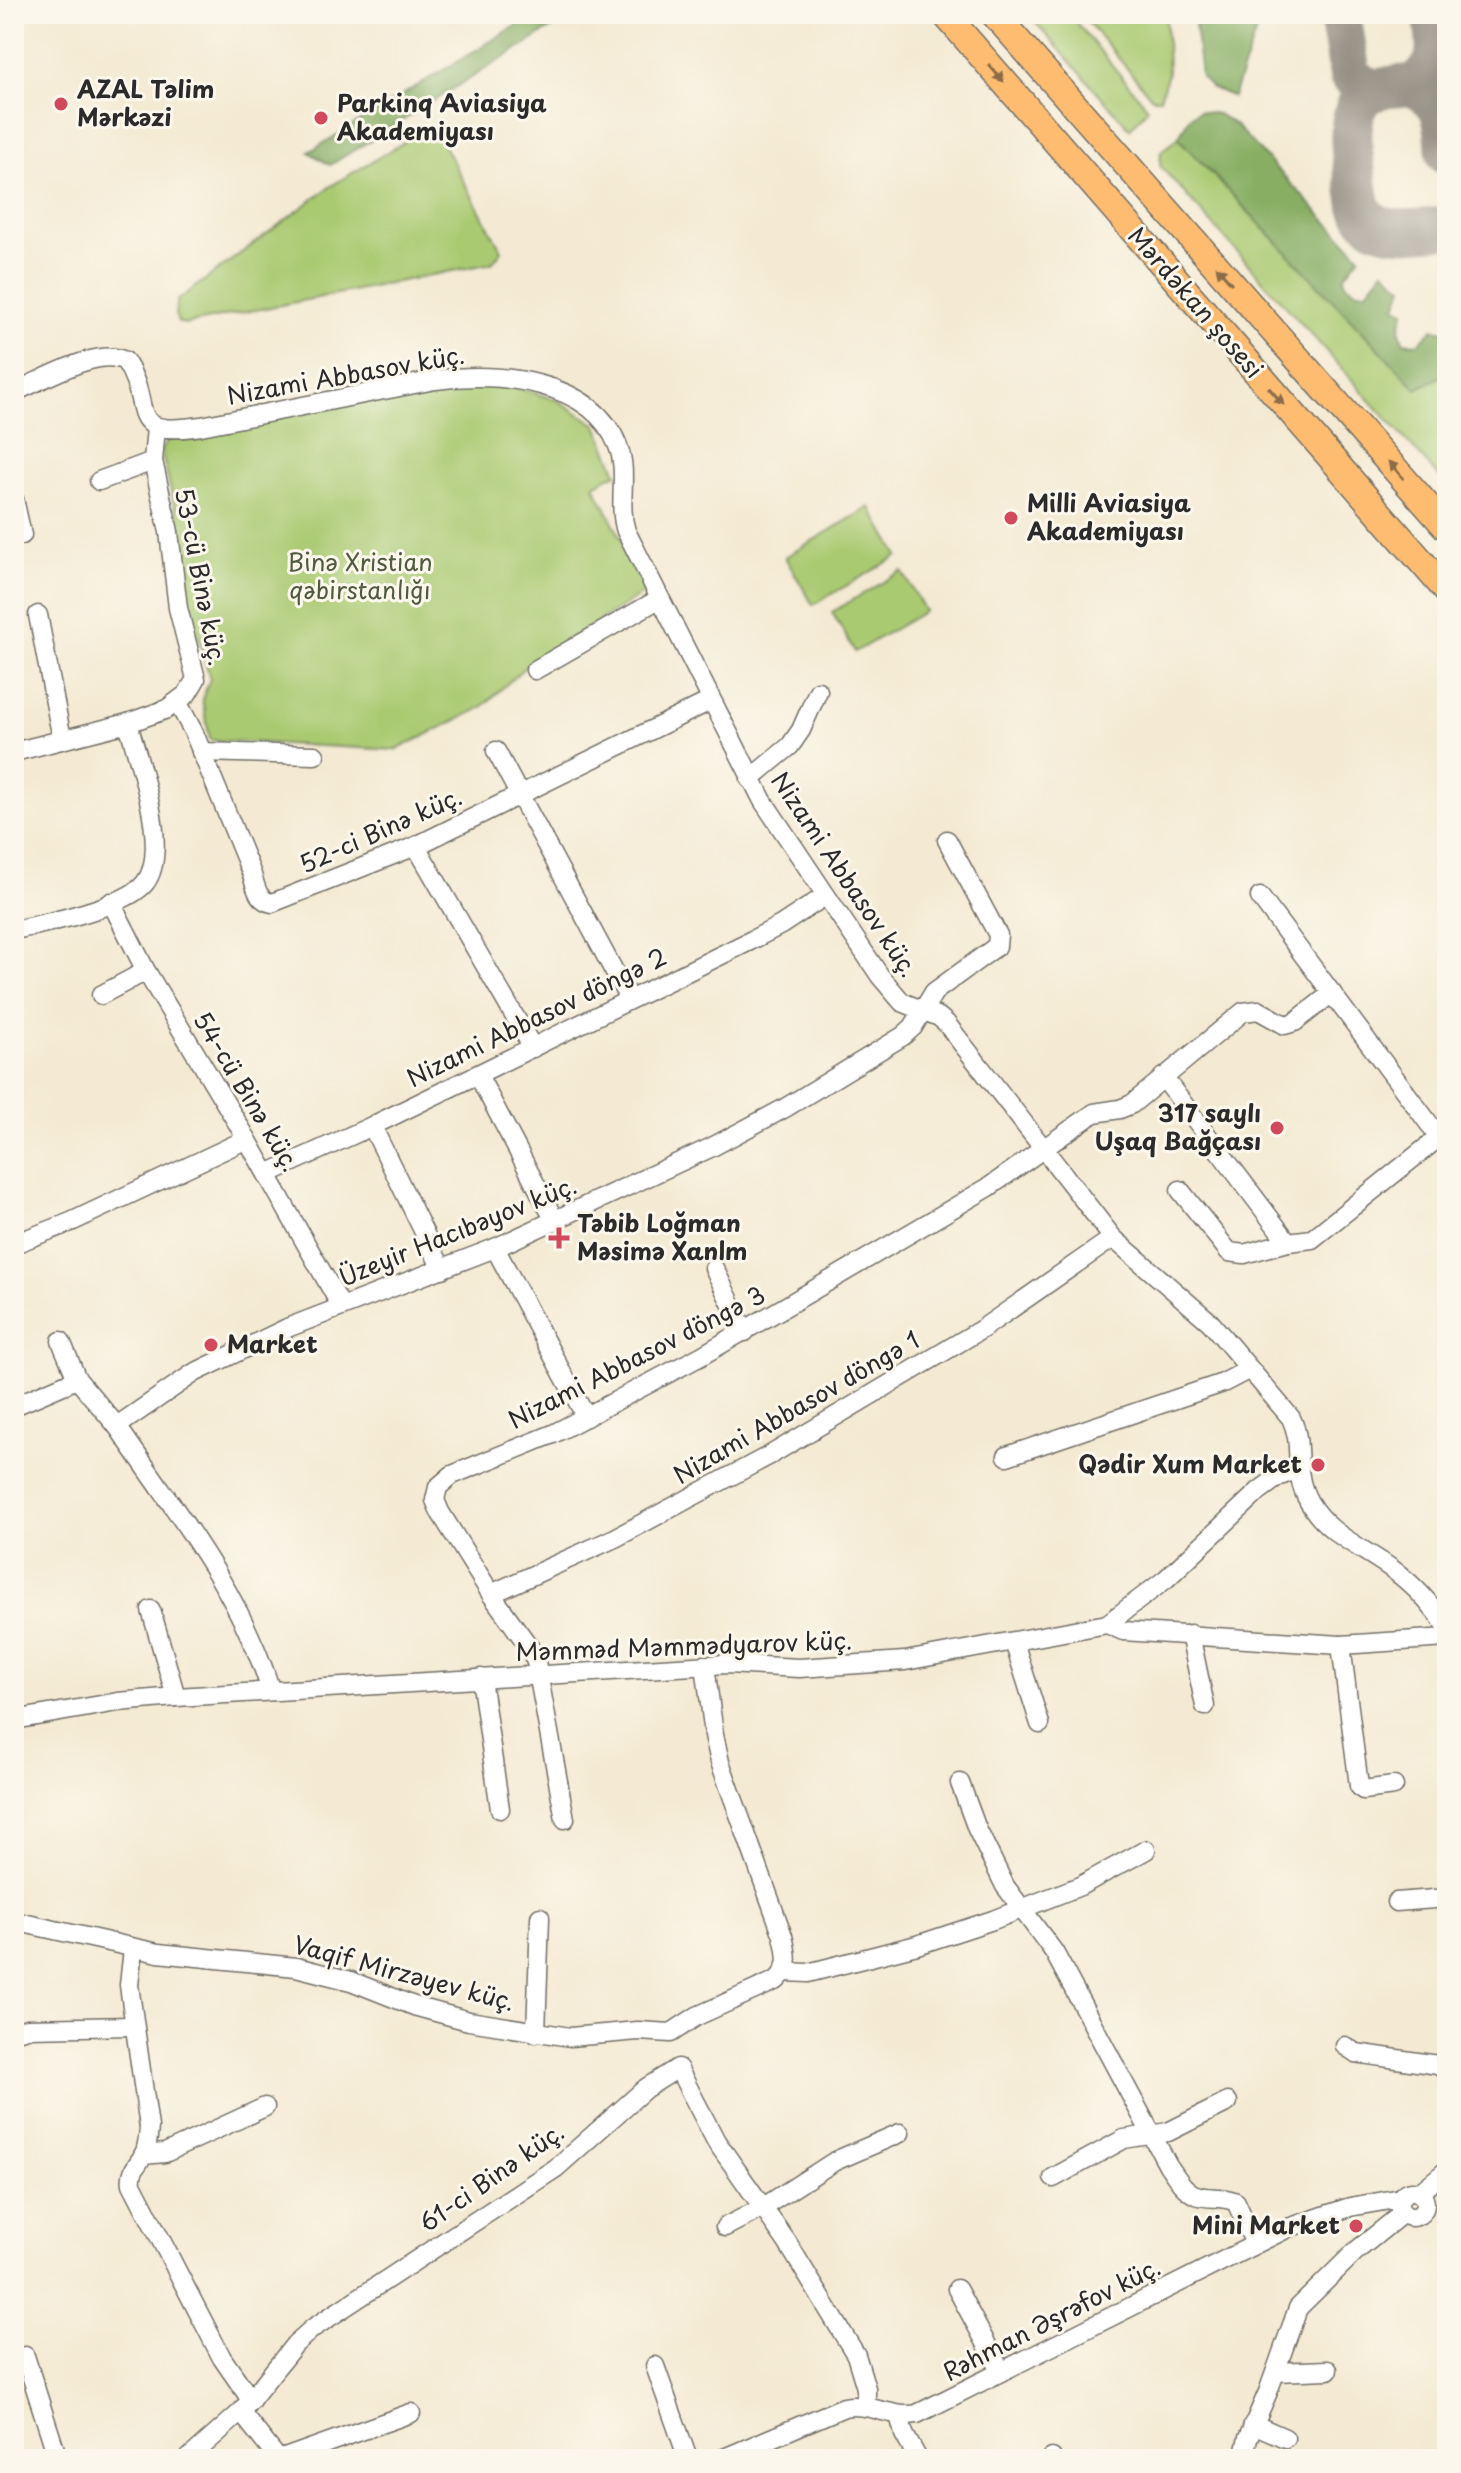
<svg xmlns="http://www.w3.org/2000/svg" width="1461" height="2473" font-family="'Playpen Sans',sans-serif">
	<rect width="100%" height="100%" fill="#fbf7ec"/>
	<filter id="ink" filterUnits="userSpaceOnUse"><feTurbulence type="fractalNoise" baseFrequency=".0125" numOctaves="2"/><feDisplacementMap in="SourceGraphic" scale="16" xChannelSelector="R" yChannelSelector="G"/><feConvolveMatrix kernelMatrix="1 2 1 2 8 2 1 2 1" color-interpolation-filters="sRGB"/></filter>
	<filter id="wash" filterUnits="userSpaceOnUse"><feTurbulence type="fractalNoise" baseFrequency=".006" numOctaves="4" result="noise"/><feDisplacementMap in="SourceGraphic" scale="32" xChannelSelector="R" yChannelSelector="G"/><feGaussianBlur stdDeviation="1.8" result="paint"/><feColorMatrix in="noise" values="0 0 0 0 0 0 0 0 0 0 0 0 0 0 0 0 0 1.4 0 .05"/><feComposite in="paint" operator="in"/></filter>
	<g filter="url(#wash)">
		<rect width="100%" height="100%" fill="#f4ead3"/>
		<g fill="#aaca72" stroke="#6a7a4e" stroke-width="2">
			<path d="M1028 14H1069L1148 108 1130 129Z"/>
			<path d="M1081 14H1166L1168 73 1160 98H1152Z"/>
			<path d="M424 130 438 135 502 251 492 263 185 324 178 322 175 314 178 300 331 186Z"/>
			<path d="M1178 138 1417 388 1447 373V486L1160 166 1161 151Z"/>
			<path d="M487 386 521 389 557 400 597 425 617 473 594 485 648 591 527 665 481 708 396 750 210 740 202 699 210 679 183 581 182 537 161 450 171 437 441 387Z"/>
			<path d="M870 507 898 556 813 605 785 557Z"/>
			<path d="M902 571 925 611 855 652 832 612Z"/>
		</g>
		<g fill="#87ae64" stroke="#596c48" stroke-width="2">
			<path d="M535 14H549L555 26 330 165 309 152Z"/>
			<path d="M1194 14H1262L1233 97 1212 88 1201 77Z"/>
			<path d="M1199 111 1218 114 1235 125 1360 256 1344 277 1346 284 1358 291H1367L1384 270 1403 287 1396 307 1405 311C1401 322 1397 331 1404 342L1418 344 1433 329 1447 331V373L1417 389 1178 138 1189 118Z"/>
		</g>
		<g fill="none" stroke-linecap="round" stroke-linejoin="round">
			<g stroke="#908a7f" stroke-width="42">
				<path d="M1340 14 1350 75 1357 82 1375 90"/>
				<path d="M1434 14C1437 48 1444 64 1413 86 1447 102 1444 120 1447 154"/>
				<path d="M1447 83C1426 85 1391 84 1373 91 1337 106 1356 175 1360 206 1372 239 1419 230 1447 227"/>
			</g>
		</g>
	</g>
	<g filter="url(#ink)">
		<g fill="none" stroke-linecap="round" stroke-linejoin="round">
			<g stroke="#716e66" stroke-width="21">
				<g id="minor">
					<path d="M14 392C42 381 98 346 125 361 155 406 121 438 201 426L435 380C495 372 592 378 618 446 629 473 617 503 626 531L763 801 880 976 902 1002 939 1017 946 1023 1113 1238 1210 1322 1291 1418C1305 1447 1291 1471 1309 1502 1328 1536 1367 1549 1396 1572 1415 1586 1433 1607 1447 1627"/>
					<path d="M99 481 153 461"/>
					<path d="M14 499 22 535"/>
					<path d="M38 615 62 739"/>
					<path d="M535 670 659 599"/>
					<path d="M178 703 194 733 251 872C256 885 256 900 272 903L416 846 710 701"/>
					<path d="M496 751 629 999"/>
					<path d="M14 752 128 723 167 709 187 694 196 679 178 608 169 532 153 461 156 427"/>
					<path d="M201 752 315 755"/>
					<path d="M750 779 790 746 801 730 818 691"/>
					<path d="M416 846 533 1048"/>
					<path d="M1260 897 1439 1137"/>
					<path d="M111 902 146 971 247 1139 341 1306"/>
					<path d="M14 930C44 924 127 906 145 883 171 850 138 760 128 723"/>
					<path d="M101 995 146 971"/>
					<path d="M478 1075 555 1221"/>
					<path d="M1163 1077 1288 1242 1312 1239 1447 1131"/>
					<path d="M372 1126 442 1269"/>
					<path d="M267 1174 372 1126 752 940 781 925 825 896"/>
					<path d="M1180 1190 1229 1252 1244 1254 1288 1242"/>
					<path d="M14 1244 71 1222 247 1139"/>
					<path d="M495 1248 586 1417"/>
					<path d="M714 1268 745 1332"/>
					<path d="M61 1341 77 1379"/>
					<path d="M14 1406 77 1379 117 1426 194 1373 287 1328 495 1248 712 1147 785 1108 903 1036 913 1027 934 992 997 946 998 935 947 840"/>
					<path d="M117 1426C174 1509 241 1593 271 1691"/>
					<path d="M1007 1456 1223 1383 1250 1369"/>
					<path d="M491 1594 615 1538 772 1454 982 1329 1113 1238"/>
					<path d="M151 1610 176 1697"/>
					<path d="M1107 1624 1123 1631 1341 1645 1447 1638"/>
					<path d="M1190 1634 1205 1706"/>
					<path d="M1014 1642 1040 1724"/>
					<path d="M1341 1645 1359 1786 1363 1790 1394 1786"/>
					<path d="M481 1678 500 1809"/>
					<path d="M14 1720 118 1702 176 1697 727 1664 799 1668 905 1661 1107 1624 1166 1579 1259 1491 1278 1477 1297 1469"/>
					<path d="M960 1783 977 1829 1005 1886 1054 1952 1168 2165C1175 2175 1183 2190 1196 2195 1209 2200 1223 2195 1236 2202L1255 2244"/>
					<path d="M565 1819 536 1662 530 1648 491 1594 440 1512 435 1500 438 1487 452 1475 553 1434 701 1356 989 1187 1094 1113 1120 1109 1132 1104 1243 1012 1258 1010 1285 1025 1295 1022 1332 993"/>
					<path d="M1396 1902 1447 1898"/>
					<path d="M14 1921 158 1953 296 1967 351 1981 414 2006 469 2021 570 2037 638 2031 671 2033 697 2016 777 1980C791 1967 787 1953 783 1936L720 1762 714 1735 705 1665"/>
					<path d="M133 1949 129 1985 149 2127C148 2137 148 2145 144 2154 138 2165 130 2170 132 2184L222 2358 251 2400"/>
					<path d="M785 1972 808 1973 917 1945 993 1920 1080 1886 1146 1850"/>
					<path d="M14 2032 27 2028 134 2026"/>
					<path d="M536 2033 540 1917"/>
					<path d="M1345 2046 1356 2053 1438 2065 1447 2071"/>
					<path d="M143 2155 165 2153 265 2107"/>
					<path d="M1053 2178 1124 2139 1168 2132 1228 2102"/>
					<circle cx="1412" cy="2204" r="13"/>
					<path d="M1419 2193 1447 2170"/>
					<path d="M725 2227 762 2208 835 2161 900 2133"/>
					<path d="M957 2289 1001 2371"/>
					<path d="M25 2356 58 2459"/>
					<path d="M655 2366 688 2459"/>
					<path d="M1276 2372 1328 2370"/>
					<path d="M241 2412 278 2459"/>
					<path d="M899 2415 904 2434 918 2459"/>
					<path d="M1253 2424 1285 2438"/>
					<path d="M188 2459 241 2412 295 2344 313 2328 556 2168 646 2088 678 2068 716 2141 787 2242 856 2355 866 2388V2407"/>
					<path d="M282 2459 411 2413"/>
					<path d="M722 2459 844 2407C869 2402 892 2419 917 2414L1288 2228 1350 2207 1401 2198"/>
					<path d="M1051 2459 1052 2458"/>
					<path d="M1243 2459 1248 2438 1268 2392 1298 2308 1356 2251 1403 2213"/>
				</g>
			</g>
			<g stroke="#716e66" stroke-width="29">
				<g id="highway">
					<path d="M945 14 1447 591"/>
					<path d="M994 14 1447 528"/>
				</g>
			</g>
			<use href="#minor" stroke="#fff" stroke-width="18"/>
			<use href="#highway" stroke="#febc70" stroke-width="26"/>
		</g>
		<defs><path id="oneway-solid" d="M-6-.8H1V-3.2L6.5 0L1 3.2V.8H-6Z" transform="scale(2)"/></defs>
		<g fill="#8a6c4a">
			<use href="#oneway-solid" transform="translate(996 73) rotate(49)"/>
			<use href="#oneway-solid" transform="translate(1224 275) rotate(-131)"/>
			<use href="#oneway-solid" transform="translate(1276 396) rotate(49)"/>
			<use href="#oneway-solid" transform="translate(1396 470) rotate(-131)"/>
		</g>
	</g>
	<g fill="#d1495b" stroke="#fbf7ec" stroke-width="3">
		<circle cx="61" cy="104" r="8"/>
		<circle cx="321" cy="118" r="8"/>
		<circle cx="1011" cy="518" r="8"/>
		<circle cx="1277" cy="1128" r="8"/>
		<path d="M555 1226h8v8h8v8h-8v8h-8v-8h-8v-8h8z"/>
		<circle cx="211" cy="1345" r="8"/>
		<circle cx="1318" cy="1465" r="8"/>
		<circle cx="1356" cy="2226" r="8"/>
	</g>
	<g text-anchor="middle" stroke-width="6" stroke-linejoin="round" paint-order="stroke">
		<g font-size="24" font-weight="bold" fill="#2b2b2b" stroke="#fbf7ec" text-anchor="start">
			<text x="77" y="98">AZAL Təlim<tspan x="77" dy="28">Mərkəzi</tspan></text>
			<text x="337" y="112">Parkinq Aviasiya<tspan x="337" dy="28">Akademiyası</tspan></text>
			<text x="1027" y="512">Milli Aviasiya<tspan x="1027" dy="28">Akademiyası</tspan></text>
			<text x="1261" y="1122" text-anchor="end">317 saylı<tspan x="1261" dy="28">Uşaq Bağçası</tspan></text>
			<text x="577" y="1232">Təbib Loğman<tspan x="577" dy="28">Məsimə Xanlm</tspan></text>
			<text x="227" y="1353">Market</text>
			<text x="1302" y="1473" text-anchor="end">Qədir Xum Market</text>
			<text x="1340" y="2234" text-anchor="end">Mini Market</text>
		</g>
		<g font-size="24" fill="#2b2b2b" stroke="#fbf7ec">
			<text transform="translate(1195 303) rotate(49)" y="8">Mərdəkan şosesi</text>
			<text transform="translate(346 376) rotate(-10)" y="8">Nizami Abbasov küç.</text>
			<text transform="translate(200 577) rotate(79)" y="8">53-cü Binə küç.</text>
			<text transform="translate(381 831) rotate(-24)" y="8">52-ci Binə küç.</text>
			<text transform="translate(844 875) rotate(56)" y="8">Nizami Abbasov küç.</text>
			<text transform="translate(537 1018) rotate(-26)" y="8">Nizami Abbasov döngə 2</text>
			<text transform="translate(246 1092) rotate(59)" y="8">54-cü Binə küç.</text>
			<text transform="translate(458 1232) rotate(-22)" y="8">Üzeyir Hacıbəyov küç.</text>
			<text transform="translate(637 1358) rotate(-27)" y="8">Nizami Abbasov döngə 3</text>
			<text transform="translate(797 1408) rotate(-30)" y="8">Nizami Abbasov döngə 1</text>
			<text transform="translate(684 1647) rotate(-2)" y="8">Məmməd Məmmədyarov küç.</text>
			<text transform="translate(404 1974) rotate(15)" y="8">Vaqif Mirzəyev küç.</text>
			<text transform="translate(492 2178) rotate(-35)" y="8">61-ci Binə küç.</text>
			<text transform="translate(1052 2320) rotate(-27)" y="8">Rəhman Əşrəfov küç.</text>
		</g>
		<g font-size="24" fill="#515b40" stroke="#fbf7ec">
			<text x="360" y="571">Binə Xristian<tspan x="360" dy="28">qəbirstanlığı</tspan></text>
		</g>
	</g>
	<rect width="1461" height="2473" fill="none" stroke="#fbf7ec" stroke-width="48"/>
</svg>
